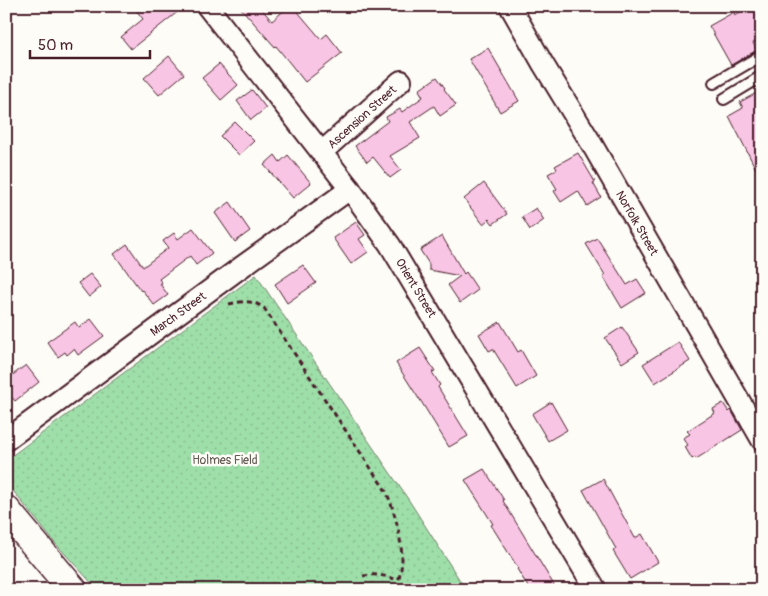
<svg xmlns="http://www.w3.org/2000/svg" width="768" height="596" font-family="Pangolin,sans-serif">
	<defs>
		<pattern id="park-dots" width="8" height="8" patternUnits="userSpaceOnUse" patternTransform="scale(1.25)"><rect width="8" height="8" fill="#9edfa9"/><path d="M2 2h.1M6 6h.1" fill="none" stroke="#8abf92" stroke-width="1.8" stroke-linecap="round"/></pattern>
	</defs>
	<rect width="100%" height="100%" fill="#fdfcf7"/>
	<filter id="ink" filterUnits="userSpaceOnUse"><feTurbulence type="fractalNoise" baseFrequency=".02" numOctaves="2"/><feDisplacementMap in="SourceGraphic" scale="10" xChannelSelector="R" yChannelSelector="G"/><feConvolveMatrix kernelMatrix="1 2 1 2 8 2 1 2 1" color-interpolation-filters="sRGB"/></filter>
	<g filter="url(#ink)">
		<path fill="url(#park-dots)" stroke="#747f6a" d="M256 275 410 502 466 590H98L55 543 6 482V460Z"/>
		<g fill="#f8c5e4" stroke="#4a1f2b">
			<path d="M133 6H185L131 49 121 37 143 19Z"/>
			<path d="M239 6H259L272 21 289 6H293L321 39 327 34 342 53 305 82 276 46 275 47Z"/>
			<path d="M751 6H762V38L753 43 757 50 731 65 709 26 734 12 735 15Z"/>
			<path d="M488 48 519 101 500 112 469 59Z"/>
			<path d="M169 56 184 74 159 95 144 78Z"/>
			<path d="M219 64 238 85 221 100 202 78Z"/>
			<path d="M437 77 445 88 444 89 456 105 440 116 434 106 410 122 420 138 390 156 401 170 390 178 373 157 367 162 355 146 388 121 386 117 400 109 402 112 423 97 419 90Z"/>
			<path d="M252 90 266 108 251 120 237 101Z"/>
			<path d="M762 90V181L729 116 743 108 740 102Z"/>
			<path d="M235 122 254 141 239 155 220 136Z"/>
			<path d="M578 153 595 182 593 183 601 197 587 206 578 191 561 202 554 191 557 189 548 174 557 169 555 166Z"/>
			<path d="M275 155 280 162 288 155 311 183 293 198 264 165Z"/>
			<path d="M484 183 507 214 493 224 489 219 483 224 464 199Z"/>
			<path d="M230 202 250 231 235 242 215 213Z"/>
			<path d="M536 208 544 220 530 230 522 217Z"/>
			<path d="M356 222 365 235 359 239 368 252 351 264 333 238Z"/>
			<path d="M193 228 212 253 196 265 190 256 159 279 162 283 160 284 168 295 154 305 142 290 141 291 114 254 127 244 143 267 168 248 163 241 174 233 178 239Z"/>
			<path d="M442 236 464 274 466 272 478 290 460 303 448 285 460 276 429 270V264L420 250Z"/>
			<path d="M597 238 627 285 637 279 646 293 622 308 603 276 605 275 586 244Z"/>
			<path d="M303 265 316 283 287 303 275 284Z"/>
			<path d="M90 274 101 287 89 297 78 283Z"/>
			<path d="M91 319 104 336 78 355 74 349 67 355 65 352 58 357 47 342 75 322 79 328Z"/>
			<path d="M500 322 518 352 521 350 536 376 517 388 493 349 489 351 479 334Z"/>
			<path d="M622 327 639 352 622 363 605 338Z"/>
			<path d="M678 342 690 361 655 383 643 364Z"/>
			<path d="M420 348 435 371 432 372 440 385 438 387 468 436 449 447 419 398V399L396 363Z"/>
			<path d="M26 365 39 382 15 401 6 390V380Z"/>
			<path d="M551 402 567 430 548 441 532 414Z"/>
			<path d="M723 403 729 412 731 410 742 430 696 459 695 457 692 459 685 447 688 445 683 438 690 434 687 431 715 413 713 409Z"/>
			<path d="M484 469 504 500 503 501 557 590H530L517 569 518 568 491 525 493 524 465 480Z"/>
			<path d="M603 479 635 538 642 534 658 562 630 579 613 551 616 549 583 490Z"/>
		</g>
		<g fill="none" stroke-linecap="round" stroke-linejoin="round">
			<g stroke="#4a1f2b" stroke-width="14">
				<g id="lane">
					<path d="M714 83 762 55"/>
					<path d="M724 99 762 76"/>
				</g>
			</g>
			<g stroke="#4a1f2b" stroke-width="24">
				<g id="street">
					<path d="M207 6 350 189 390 245 596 590"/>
					<path d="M510 6 543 64 590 141 762 440"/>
					<path d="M322 152 401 81"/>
					<path d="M6 440 240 268 350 189"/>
				</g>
			</g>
			<g stroke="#4a1f2b" stroke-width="31">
				<path id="secondary" d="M6 510 73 590"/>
			</g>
			<g stroke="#4a1f2b" stroke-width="3" stroke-dasharray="5 4" stroke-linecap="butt">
				<path d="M229 304C243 301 253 300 264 308L386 491C395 512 401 536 402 559 402 569 398 580 397 590"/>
				<path d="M363 576C377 573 385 576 398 580"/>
			</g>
			<use href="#lane" stroke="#fdfcf7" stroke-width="10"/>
			<use href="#street" stroke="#fdfcf7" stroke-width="20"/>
			<use href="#secondary" stroke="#fdfcf7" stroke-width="28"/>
		</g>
	</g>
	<g text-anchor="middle" stroke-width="5" stroke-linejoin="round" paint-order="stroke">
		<g font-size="12" fill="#4a1f2b" stroke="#fdfcf7">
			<text transform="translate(362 117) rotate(-42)" y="4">Ascension Street</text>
			<text transform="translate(637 223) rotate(60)" y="4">Norfolk Street</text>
			<text transform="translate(416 288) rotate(59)" y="4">Orient Street</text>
			<text transform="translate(178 314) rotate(-36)" y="4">March Street</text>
		</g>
		<g font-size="12" fill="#635951" stroke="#fdfcf7">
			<text x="225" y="464">Holmes Field</text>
		</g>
	</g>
	<rect width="768" height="596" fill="none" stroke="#fdfcf7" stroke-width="25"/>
	<rect x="12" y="12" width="743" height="571" fill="none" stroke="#4a1f2b" stroke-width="2" filter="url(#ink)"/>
	<path d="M30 50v8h120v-8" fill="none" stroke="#4a1f2b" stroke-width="2.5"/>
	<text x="38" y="50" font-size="15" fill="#4a1f2b" stroke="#fdfcf7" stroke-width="4" paint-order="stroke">50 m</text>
</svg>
